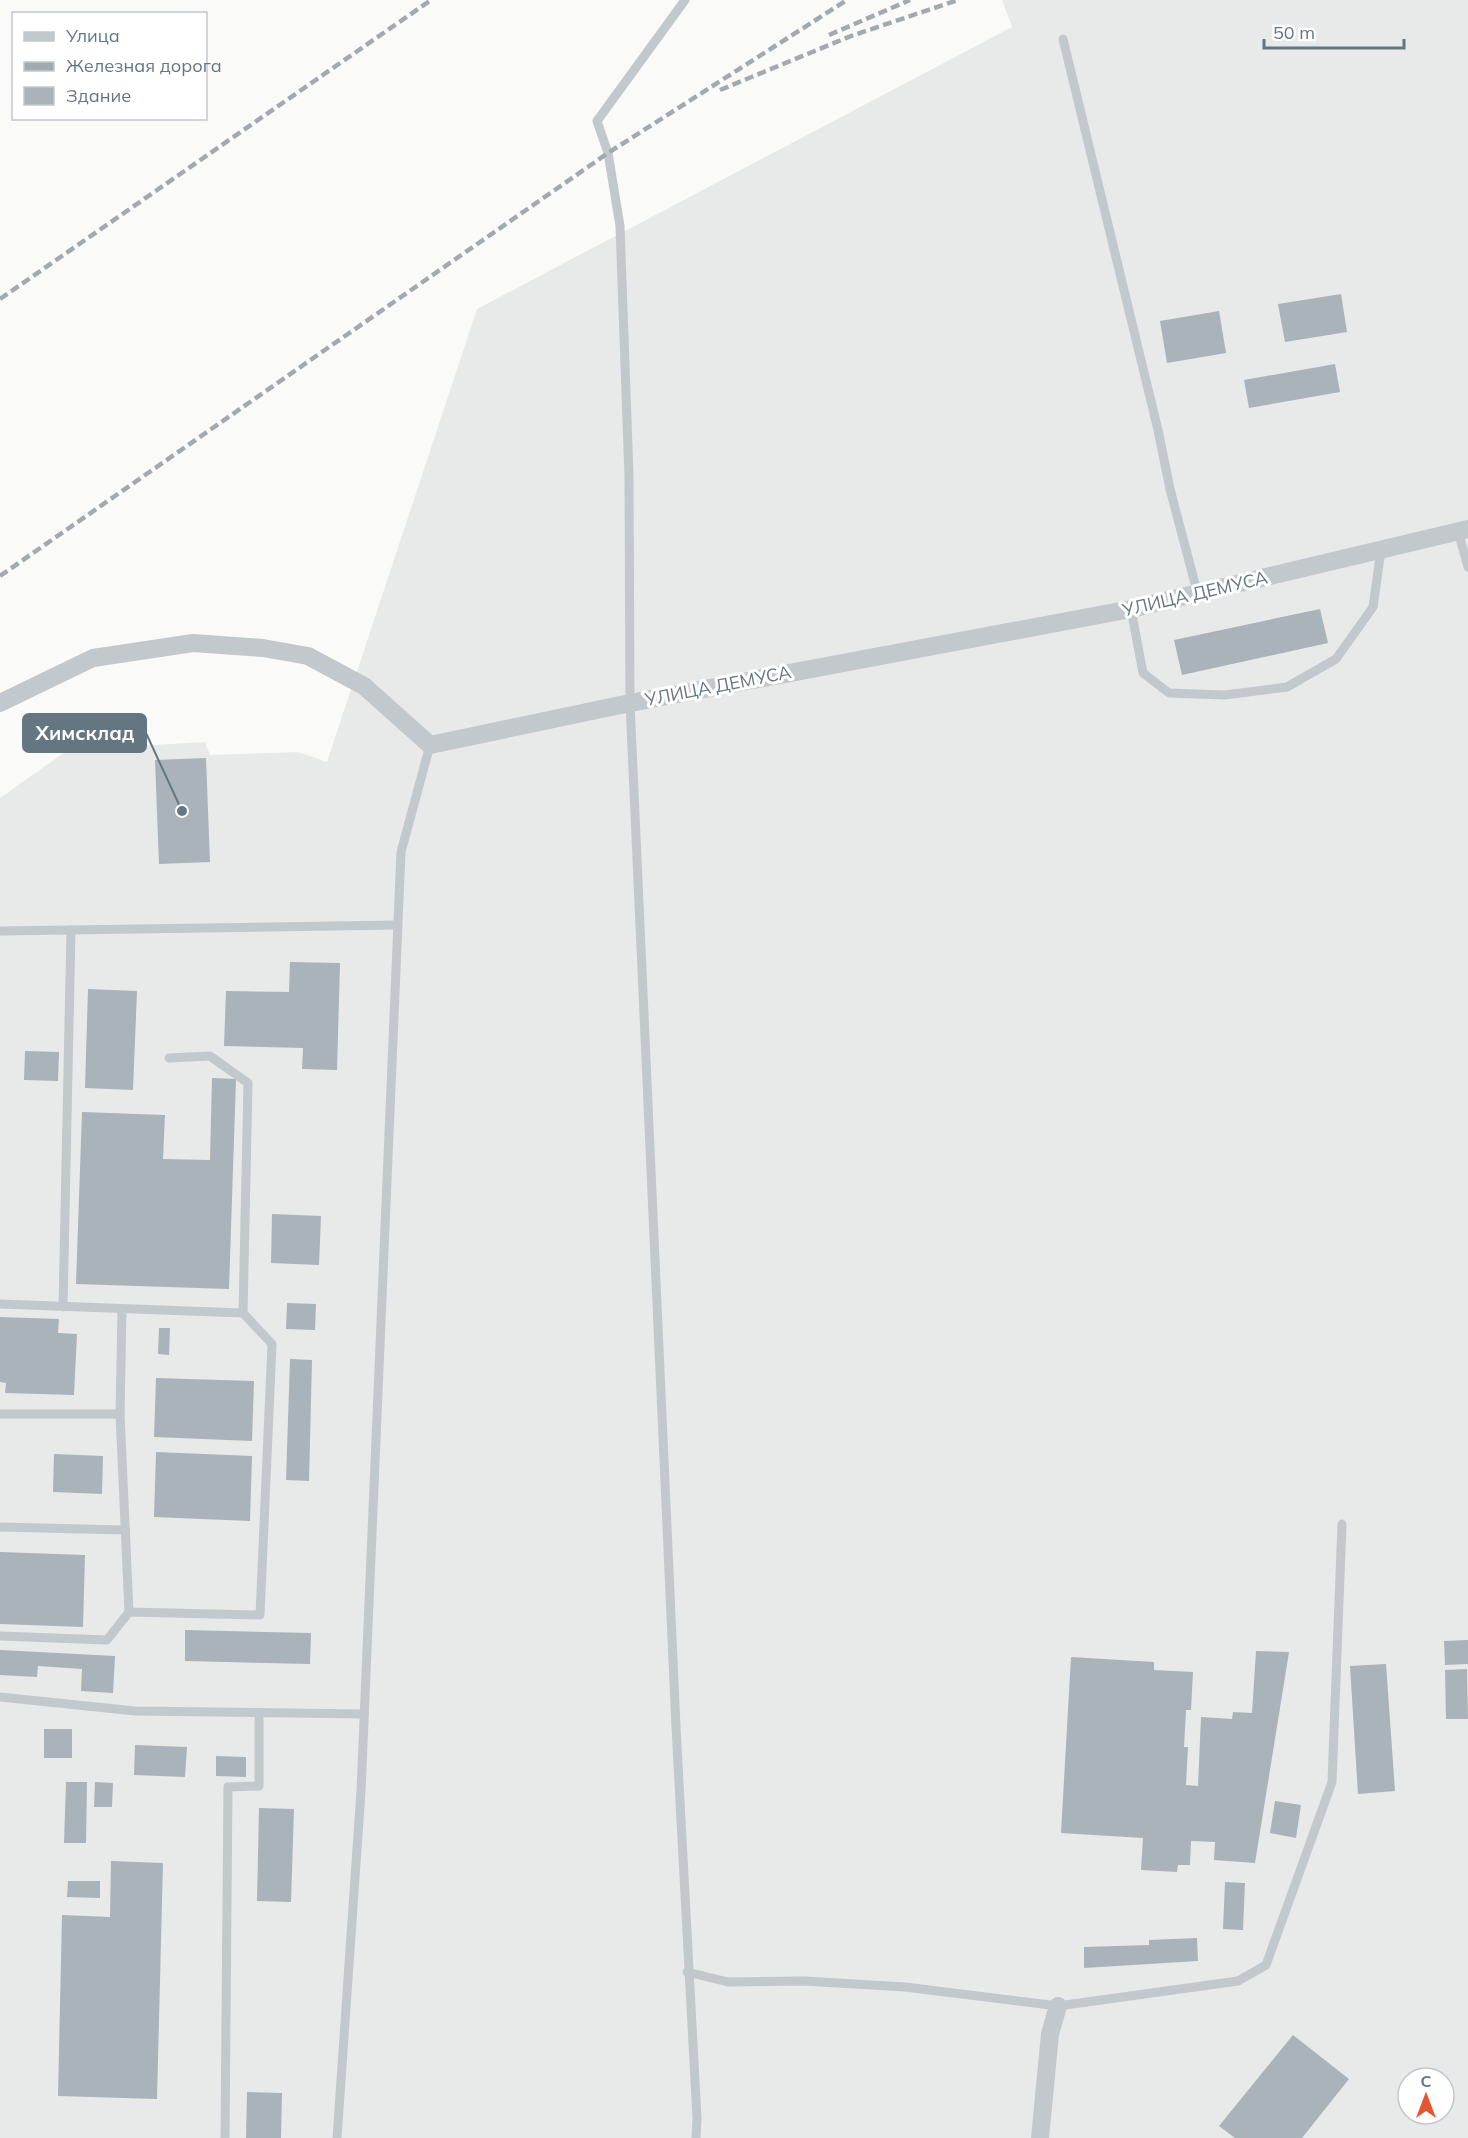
<svg xmlns="http://www.w3.org/2000/svg" width="1468" height="2138" font-family="Mulish,sans-serif">
	<rect width="100%" height="100%" fill="#fafaf8"/>
	<path fill="#e8e9e9" fill-rule="evenodd" d="M1002 0H1468V2138H0V798L68 750 205 742 210 755 298 752 327 762 477 309 1012 27ZM1408 2078H1444V2114H1408Z"/>
	<g fill="#aab3b9">
		<path d="M1341 294 1347 332 1285 342 1278 304Z"/>
		<path d="M1219 311 1226 353 1167 363 1160 321Z"/>
		<path d="M1335 364 1340 392 1249 408 1244 380Z"/>
		<path d="M1320 609 1328 643 1182 675 1174 640Z"/>
		<path d="M206 758 210 862 159 864 155 760Z"/>
		<path d="M290 962 340 963 337 1070 302 1069 303 1048 224 1046 226 991 289 992Z"/>
		<path d="M88 989 137 991 133 1090 85 1088Z"/>
		<path d="M25 1051 59 1052 58 1081 24 1080Z"/>
		<path d="M212 1078 236 1079 229 1289 76 1284 82 1112 165 1115 163 1159 210 1160Z"/>
		<path d="M272 1214 321 1216 319 1265 271 1263Z"/>
		<path d="M287 1303 316 1304 315 1330 286 1329Z"/>
		<path d="M0 1317 59 1319 58 1333 77 1334 74 1395 5 1393 6 1383 0 1382Z"/>
		<path d="M159 1328H170L169 1355 158 1354Z"/>
		<path d="M290 1359 312 1360 309 1481 286 1480Z"/>
		<path d="M156 1378 254 1381 252 1441 154 1437Z"/>
		<path d="M156 1452 252 1456 250 1521 154 1517Z"/>
		<path d="M54 1454 103 1456 102 1494 53 1492Z"/>
		<path d="M0 1552 85 1555 83 1627 0 1624Z"/>
		<path d="M185 1630 311 1633 310 1664 185 1661Z"/>
		<path d="M1468 1640V1664L1445 1665 1444 1641Z"/>
		<path d="M0 1650 115 1656 113 1693 81 1691 82 1669 38 1666 37 1677 0 1675Z"/>
		<path d="M1256 1651 1289 1652 1255 1863 1214 1860 1215 1842 1191 1841 1190 1865H1178L1177 1872 1141 1870 1143 1838 1061 1833 1071 1657 1154 1662V1670L1193 1672 1191 1710H1186L1184 1747H1188L1186 1785 1198 1786 1201 1717 1232 1719 1233 1712 1252 1713Z"/>
		<path d="M1386 1664 1395 1791 1358 1794 1350 1666Z"/>
		<path d="M1467 1669 1468 1719H1446L1445 1670Z"/>
		<rect x="44" y="1729" width="28" height="29"/>
		<path d="M135 1745 187 1747 185 1777 134 1775Z"/>
		<path d="M216 1756 246 1757V1777L216 1776Z"/>
		<path d="M66 1782H87L86 1843H64Z"/>
		<path d="M95 1782 113 1783 112 1807H94Z"/>
		<path d="M1275 1801 1301 1805 1296 1838 1270 1833Z"/>
		<path d="M259 1808 294 1809 291 1902 257 1901Z"/>
		<path d="M111 1861 163 1863 157 2099 58 2096 62 1915 110 1917Z"/>
		<path d="M68 1881H100V1898L67 1897Z"/>
		<path d="M1225 1882 1245 1883 1243 1930 1223 1929Z"/>
		<path d="M1197 1938 1198 1961 1084 1968V1947L1149 1945V1940Z"/>
		<path d="M1293 2035 1349 2079 1302 2138H1235L1219 2126Z"/>
		<path d="M247 2092 282 2093 281 2138H246Z"/>
	</g>
	<g fill="none" stroke-linecap="round" stroke-linejoin="round">
		<g stroke="#c3c8cc" stroke-width="9">
			<path d="M685 0 597 121 608 153 620 226 629 476 630 703 676 1727 697 2118 696 2138"/>
			<path d="M1063 39 1158 430 1170 489 1198 595"/>
			<path d="M1458 531 1468 567"/>
			<path d="M1131 609 1143 673 1169 693 1225 695 1287 687 1336 659 1373 607 1381 550"/>
			<path d="M0 931 398 925"/>
			<path d="M0 1304 243 1313"/>
			<path d="M63 1307 71 930"/>
			<path d="M122 1310 120 1414 129 1612 260 1615 272 1344 243 1313 248 1083 210 1056 169 1058"/>
			<path d="M0 1414H120"/>
			<path d="M0 1527 125 1530"/>
			<path d="M0 1636 107 1640 129 1612"/>
			<path d="M0 1697 135 1711 364 1714"/>
			<path d="M687 1972 728 1982 804 1981 905 1987 1058 2006 1238 1981 1266 1965 1332 1782 1342 1524"/>
			<path d="M225 2138 228 1787 259 1786V1713"/>
			<path d="M337 2138 361 1791 401 852 430 745"/>
		</g>
		<g stroke="#c3c8cc" stroke-width="18">
			<path d="M0 703 93 658 193 643 263 648 308 656 364 686 430 745 630 703 1131 609 1468 529"/>
			<path d="M1040 2138 1050 2034 1058 2006"/>
		</g>
		<g stroke="#a2aab0" stroke-width="4.5" stroke-dasharray="9 4.5" stroke-linecap="butt">
			<path d="M829 35 910 0"/>
			<path d="M720 90 851 36 958 0"/>
			<path d="M0 299 431 0"/>
			<path d="M0 576 608 153 847 0"/>
		</g>
	</g>
	<g text-anchor="middle" stroke-width="6" stroke-linejoin="round" paint-order="stroke">
		<g font-size="18" fill="#657683" stroke="#fff">
			<text transform="translate(1195 594) rotate(-13)" y="6">УЛИЦА ДЕМУСА</text>
			<text transform="translate(718 686) rotate(-11)" y="6">УЛИЦА ДЕМУСА</text>
		</g>
	</g>
	<path fill="none" stroke="#657683" stroke-width="2" d="M182 811L146 733"/>
	<circle fill="#657683" stroke="#fff" stroke-width="2" cx="182" cy="811" r="6"/>
	<rect fill="#657683" stroke="#657683" stroke-width="2" x="23" y="714" width="123" height="38" rx="6"/>
	<g font-size="20" text-anchor="middle" font-weight="bold" fill="#fff">
		<text x="85" y="740">Химсклад</text>
	</g>
	<rect x="12" y="12" width="195" height="108" fill="#ffffff" stroke="#c1c8cd" stroke-width="1.5"/>
	<rect x="24" y="32" width="30" height="9" fill="#c3c8cc" stroke="#c1c8cd" stroke-width="1.5"/>
	<text x="66" y="42" font-size="18" fill="#657683">Улица</text>
	<rect x="24" y="62" width="30" height="9" fill="#a2aab0" stroke="#c1c8cd" stroke-width="1.5"/>
	<text x="66" y="72" font-size="18" fill="#657683">Железная дорога</text>
	<rect x="24" y="87" width="30" height="18" fill="#aab3b9" stroke="#c1c8cd" stroke-width="1.5"/>
	<text x="66" y="102" font-size="18" fill="#657683">Здание</text>
	<g transform="translate(1426 2096)"><circle r="28" fill="#ffffff" stroke="#c1c8cd" stroke-width="1.5"/>
	<path d="M0-4.5L10 22L0 15L-10 22Z" fill="#e4572e"/>
	<text y="-9" font-size="16" font-weight="bold" text-anchor="middle" fill="#657683">С</text>
	</g>
	<path d="M1264 39v9h140v-9" fill="none" stroke="#657683" stroke-width="3"/>
	<text x="1273" y="39" font-size="18" fill="#657683" stroke="#ffffff" stroke-width="4.5" paint-order="stroke">50 m</text>
</svg>
